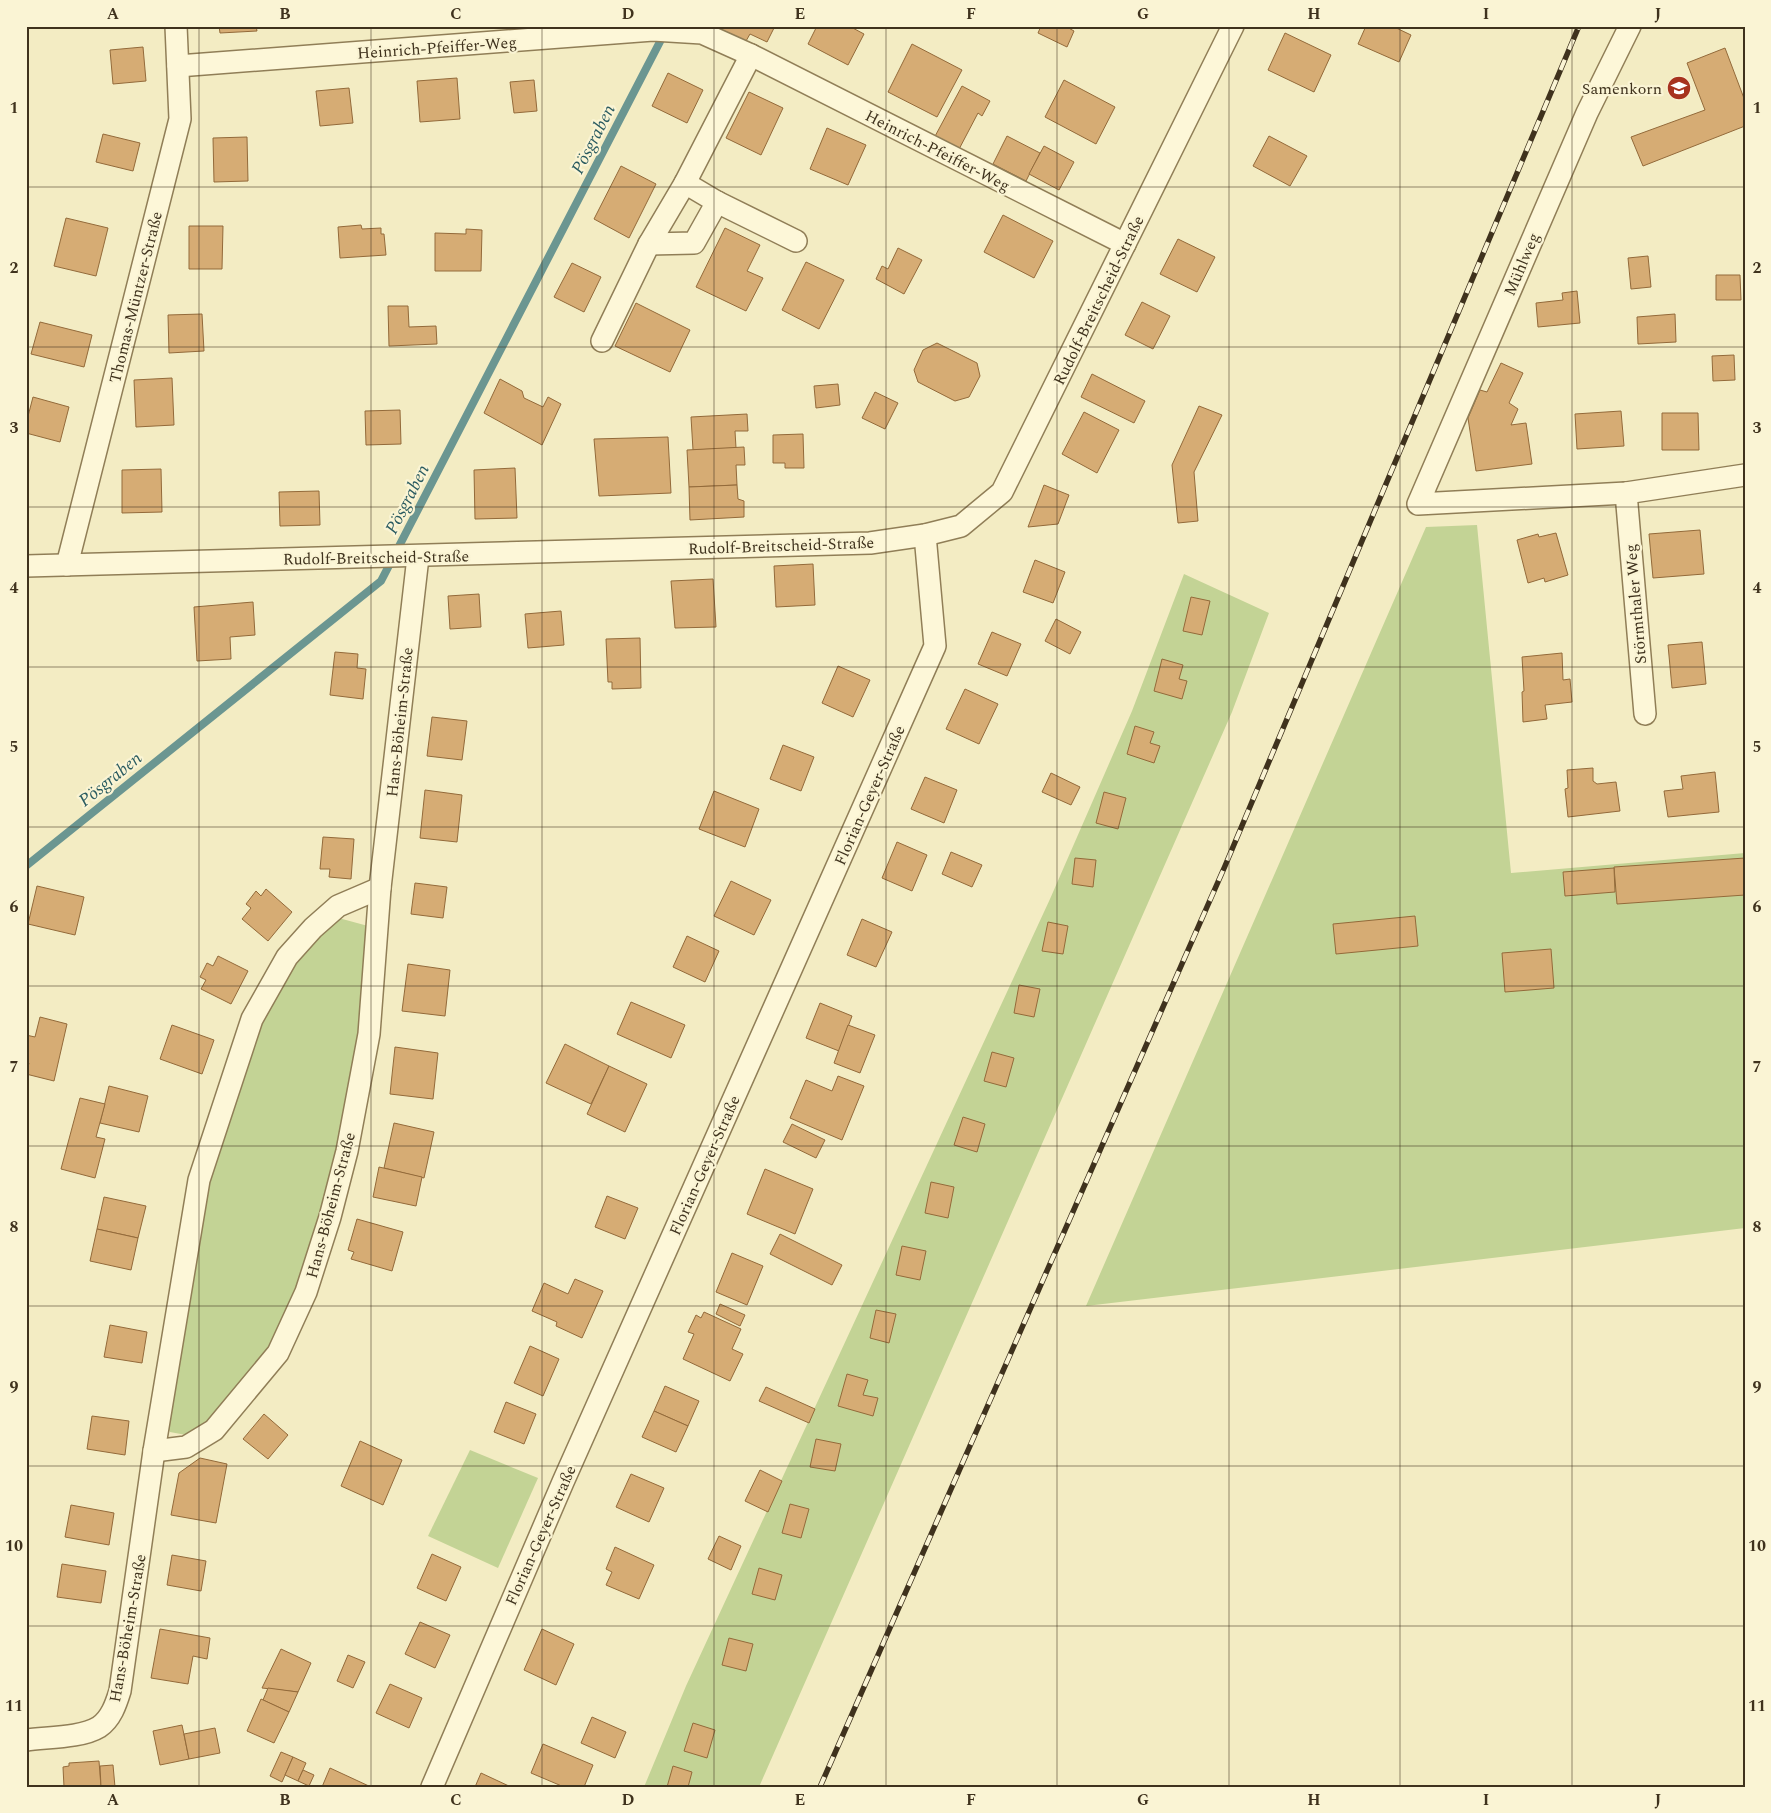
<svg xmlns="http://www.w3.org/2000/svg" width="1771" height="1813" font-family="Spectral,serif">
	<rect width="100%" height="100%" fill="#f3ecc3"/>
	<g fill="#c3d395">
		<path d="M1477 525 1511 873 1745 853V1228L1086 1306 1426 527Z"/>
		<path d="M1184 574 1269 613 1232 712 759 1787H644L686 1686 1050 899 1132 711Z"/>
		<path d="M335 917 368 926 361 1033 340 1149 312 1255 271 1347 230 1401 198 1430 186 1435 170 1432 166 1422 209 1185 258 1026 289 970Z"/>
		<path d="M470 1450 538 1478 498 1568 428 1536Z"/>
	</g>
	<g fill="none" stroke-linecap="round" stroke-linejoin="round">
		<path stroke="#6b9691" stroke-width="8" d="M26 866 381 581 665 32"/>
	</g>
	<g fill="#d6ac74" stroke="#936a3a">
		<path d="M219 26H256L257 31 220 33Z"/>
		<path d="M723 26H775L767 42 750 34 746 41 722 30Z"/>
		<path d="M817 26H849L864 34 848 65 808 44Z"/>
		<path d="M1041 26H1065L1074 31 1067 47 1038 33Z"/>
		<path d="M1366 26H1392L1411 35 1399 62 1358 44Z"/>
		<path d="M1285 33 1331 55 1314 92 1268 70Z"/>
		<path d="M912 44 962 70 937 117 888 92Z"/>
		<path d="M143 47 146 81 113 84 110 50Z"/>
		<path d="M1725 48 1745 101V126L1643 166 1631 137 1705 110 1687 63Z"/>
		<path d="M668 73 703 90 687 123 652 106Z"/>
		<path d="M457 78 460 119 420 122 417 81Z"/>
		<path d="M534 80 537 111 514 113 510 82Z"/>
		<path d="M1064 80 1115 107 1096 144 1045 117Z"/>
		<path d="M962 86 990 101 982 116 978 113 957 153 933 140Z"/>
		<path d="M349 88 353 123 320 126 316 91Z"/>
		<path d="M749 92 783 108 761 155 726 138Z"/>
		<path d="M827 128 866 145 848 185 810 169Z"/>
		<path d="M103 134 140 143 133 171 96 162Z"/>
		<path d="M1007 136 1040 153 1026 181 993 164Z"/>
		<path d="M1269 136 1307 156 1290 186 1253 166Z"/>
		<path d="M247 137 248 181 214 182 213 138Z"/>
		<path d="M1044 146 1074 162 1059 190 1029 174Z"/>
		<path d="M621 166 656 184 629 238 594 219Z"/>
		<path d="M1003 215 1053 241 1034 278 984 252Z"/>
		<path d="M66 218 108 228 96 276 54 266Z"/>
		<path d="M361 225 362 229 381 228V234H384L386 255 340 258 338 227Z"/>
		<path d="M189 226H223L222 269H189Z"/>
		<path d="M725 228 760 245 747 271 763 278 746 311 696 287Z"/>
		<path d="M466 229 482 230 481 271H435V233L466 234Z"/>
		<path d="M1178 239 1215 257 1197 292 1160 274Z"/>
		<path d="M898 248 922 260 904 294 876 279 882 266 888 269Z"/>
		<path d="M1648 256 1651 287 1631 289 1628 258Z"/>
		<path d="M806 262 844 280 819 329 782 310Z"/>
		<path d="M572 263 601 277 584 312 554 297Z"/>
		<path d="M1716 275H1740L1741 300H1716Z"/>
		<path d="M1577 291 1580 323 1538 327 1536 303 1563 300 1562 293Z"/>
		<path d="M1142 302 1170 316 1153 349 1125 335Z"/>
		<path d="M636 303 690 330 670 372 615 346Z"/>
		<path d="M388 306H408L409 327 436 326 437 344 389 346Z"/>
		<path d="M202 314 204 351 169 353 168 315Z"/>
		<path d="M1675 314 1676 342 1638 344 1637 317Z"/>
		<path d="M40 322 92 335 84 367 31 354Z"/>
		<path d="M937 343 977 363 980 376 969 397 955 401 918 382 914 370 923 350Z"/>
		<path d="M1734 355 1735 380 1713 381 1712 356Z"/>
		<path d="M1501 363 1523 373 1509 403 1518 409 1511 425 1526 423 1532 464 1476 471 1468 418 1480 390 1487 392Z"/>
		<path d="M1092 374 1145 401 1134 423 1081 397Z"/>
		<path d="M172 378 174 425 136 427 134 380Z"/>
		<path d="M500 379 522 391 524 398 543 407 548 397 561 404 542 445 484 413Z"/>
		<path d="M838 384 840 405 816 408 814 386Z"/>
		<path d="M875 392 898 403 885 429 862 418Z"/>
		<path d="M33 397 69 407 60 442 26 433V424Z"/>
		<path d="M1199 406 1222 415 1194 472 1198 521 1178 523 1172 465Z"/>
		<path d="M400 410 401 444 366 445 365 411Z"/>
		<path d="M1621 411 1624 446 1577 449 1575 414Z"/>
		<path d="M1084 412 1119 430 1097 473 1062 454Z"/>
		<path d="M1662 413H1698L1699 450H1662Z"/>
		<path d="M747 414 748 431H735L736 448 693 450 691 417Z"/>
		<path d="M803 434 804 468H785V463H773V435Z"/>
		<path d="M668 437 671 493 599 496 594 439Z"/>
		<path d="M744 447 745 465H736L737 485 689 487 687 450Z"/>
		<path d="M515 468 517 518 475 519 474 470Z"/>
		<path d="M161 469 162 512 122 513V470Z"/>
		<path d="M737 485 738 499 744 501V517L690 520 689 487Z"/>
		<path d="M1044 485 1069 495 1058 524 1028 527Z"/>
		<path d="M319 491 320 525 280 526 279 492Z"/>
		<path d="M1700 530 1704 574 1653 578 1649 534Z"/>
		<path d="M1556 533 1568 575 1545 582 1544 578 1528 583 1517 540 1538 534 1539 537Z"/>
		<path d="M1035 560 1065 572 1053 603 1023 592Z"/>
		<path d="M813 564 815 605 776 607 774 566Z"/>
		<path d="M713 579 716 627 675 628 671 581Z"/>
		<path d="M479 594 481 627 450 629 448 596Z"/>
		<path d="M1191 597 1210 601 1202 635 1183 631Z"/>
		<path d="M253 602 255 635 230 637 231 659 197 661 194 607Z"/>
		<path d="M561 611 564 645 528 648 525 614Z"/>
		<path d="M1056 619 1081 632 1070 654 1045 641Z"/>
		<path d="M992 632 1021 644 1007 676 978 664Z"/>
		<path d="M640 638 641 688 612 689V682H608L606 639Z"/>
		<path d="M1702 642 1706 684 1672 688 1668 645Z"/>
		<path d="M335 652 358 654 357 668 366 669 363 699 330 695Z"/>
		<path d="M1562 653 1563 680 1570 679 1572 702 1545 705 1547 719 1523 722 1522 692 1524 691 1522 657Z"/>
		<path d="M1162 659 1183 665 1179 679 1187 681 1182 699 1154 691Z"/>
		<path d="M838 666 870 680 853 717 822 703Z"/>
		<path d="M965 689 998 704 979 744 946 729Z"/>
		<path d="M432 717 467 721 462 760 427 756Z"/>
		<path d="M1135 726 1154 732 1150 743 1160 746 1154 763 1127 754Z"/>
		<path d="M783 745 814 757 801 791 770 779Z"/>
		<path d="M1593 768V781L1597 784 1616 782 1620 811 1568 817 1565 789 1568 788 1567 770Z"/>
		<path d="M1715 772 1719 812 1668 817 1664 791 1683 789 1681 776Z"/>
		<path d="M1051 773 1080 787 1071 805 1042 792Z"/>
		<path d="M925 777 957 790 944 823 911 809Z"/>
		<path d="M425 790 462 795 457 842 420 838Z"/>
		<path d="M714 791 759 809 745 847 699 829Z"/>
		<path d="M1104 792 1126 798 1118 829 1096 823Z"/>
		<path d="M323 837 354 839 351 879 329 877 330 869H320Z"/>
		<path d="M897 842 927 855 912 891 882 878Z"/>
		<path d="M951 852 982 865 972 887 942 874Z"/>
		<path d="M1075 858 1096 860 1093 887 1072 884Z"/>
		<path d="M1745 858V895L1617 904 1614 867Z"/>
		<path d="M1614 868 1615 892 1565 896 1563 872Z"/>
		<path d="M731 881 771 900 754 935 714 916Z"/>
		<path d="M415 883 447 887 443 918 411 914Z"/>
		<path d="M37 886 84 897 75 935 28 924Z"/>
		<path d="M266 889 292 912 268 941 242 919 251 908 246 904 256 891 261 896Z"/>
		<path d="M1415 916 1418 946 1336 954 1333 924Z"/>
		<path d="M862 919 892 932 876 967 847 955Z"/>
		<path d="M1048 922 1068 926 1063 954 1042 951Z"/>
		<path d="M687 936 719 951 705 982 673 967Z"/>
		<path d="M1551 949 1554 988 1505 992 1502 953Z"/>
		<path d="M218 956 248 971 231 1004 201 989 206 980 200 977 207 963 213 966Z"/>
		<path d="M408 964 450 970 445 1016 402 1011Z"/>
		<path d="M1019 985 1040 989 1034 1017 1014 1013Z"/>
		<path d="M631 1002 685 1025 671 1058 617 1034Z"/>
		<path d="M820 1003 852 1016 839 1051 806 1038Z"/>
		<path d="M40 1017 67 1024 54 1081 26 1074 29 1063 26 1062V1035L35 1037Z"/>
		<path d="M172 1025 214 1040 202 1074 160 1059Z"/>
		<path d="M848 1025 875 1035 860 1073 834 1063Z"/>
		<path d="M565 1044 609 1066 591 1104 546 1083Z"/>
		<path d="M395 1047 438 1053 433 1099 390 1094Z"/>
		<path d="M992 1052 1014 1058 1006 1087 984 1081Z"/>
		<path d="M609 1066 647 1084 625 1132 587 1114Z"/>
		<path d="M838 1076 864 1086 842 1140 790 1118 806 1080 832 1091Z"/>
		<path d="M109 1086 148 1096 139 1132 100 1123Z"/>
		<path d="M80 1098 105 1104 96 1137 105 1139 95 1178 61 1169Z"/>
		<path d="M963 1117 985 1124 977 1152 954 1145Z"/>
		<path d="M394 1123 434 1132 424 1178 384 1168Z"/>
		<path d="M792 1124 825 1140 816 1158 783 1142Z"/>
		<path d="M379 1167 422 1177 416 1206 373 1197Z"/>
		<path d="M765 1169 813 1189 795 1234 747 1214Z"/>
		<path d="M931 1182 954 1187 948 1218 925 1213Z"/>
		<path d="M607 1196 638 1208 625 1239 595 1227Z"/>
		<path d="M104 1197 146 1206 138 1238 97 1229Z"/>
		<path d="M357 1219 403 1232 392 1271 351 1259 354 1252 348 1250Z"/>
		<path d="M97 1229 138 1238 131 1270 90 1261Z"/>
		<path d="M780 1234 842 1265 832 1285 770 1254Z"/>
		<path d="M902 1246 926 1251 920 1280 896 1275Z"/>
		<path d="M732 1253 763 1266 747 1305 716 1292Z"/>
		<path d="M575 1279 603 1291 582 1338 556 1326 557 1322 532 1311 544 1283 568 1294Z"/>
		<path d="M720 1304 745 1315 740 1326 716 1314Z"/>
		<path d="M876 1310 896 1314 889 1343 870 1338Z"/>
		<path d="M704 1312 741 1329 732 1349 743 1354 730 1381 683 1359 694 1334 688 1332 696 1315 701 1318Z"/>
		<path d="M110 1325 147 1332 142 1363 104 1357Z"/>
		<path d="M530 1346 559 1359 543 1396 514 1383Z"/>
		<path d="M847 1374 868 1380 863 1395 878 1398 873 1416 838 1406Z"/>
		<path d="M665 1386 699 1401 688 1426 654 1411Z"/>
		<path d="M766 1387 815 1409 809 1423 759 1401Z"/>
		<path d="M506 1402 536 1414 524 1444 494 1432Z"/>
		<path d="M654 1411 688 1426 676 1452 642 1437Z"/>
		<path d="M264 1414 288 1435 268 1459 243 1439Z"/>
		<path d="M92 1416 129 1421 125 1455 87 1449Z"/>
		<path d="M816 1439 841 1444 835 1471 810 1467Z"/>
		<path d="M360 1441 402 1460 383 1505 341 1486Z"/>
		<path d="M200 1458 227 1464 216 1523 171 1515 179 1473Z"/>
		<path d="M760 1470 782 1481 768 1512 745 1501Z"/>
		<path d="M631 1474 664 1488 649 1522 616 1507Z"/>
		<path d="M790 1504 809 1509 801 1538 782 1533Z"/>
		<path d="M71 1505 114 1513 109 1545 65 1537Z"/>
		<path d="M719 1536 741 1546 731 1570 708 1559Z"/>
		<path d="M615 1547 654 1565 639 1599 606 1585 612 1572 606 1569Z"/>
		<path d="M432 1554 461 1567 446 1601 417 1588Z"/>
		<path d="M172 1555 206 1561 201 1591 167 1585Z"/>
		<path d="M62 1564 106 1571 101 1603 57 1597Z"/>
		<path d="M759 1568 782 1575 775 1600 752 1594Z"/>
		<path d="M420 1622 450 1635 435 1668 405 1654Z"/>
		<path d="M160 1629 210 1638 207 1659 193 1656 188 1684 151 1678Z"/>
		<path d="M542 1629 574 1644 556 1685 524 1670Z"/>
		<path d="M729 1638 753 1644 746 1671 722 1665Z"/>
		<path d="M281 1649 311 1663 298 1692 262 1688Z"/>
		<path d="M348 1655 365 1662 353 1688 337 1681Z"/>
		<path d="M390 1684 422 1698 409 1728 376 1713Z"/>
		<path d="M268 1688 298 1692 289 1712 263 1700Z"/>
		<path d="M261 1699 289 1712 274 1743 247 1731Z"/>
		<path d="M592 1717 626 1732 615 1758 581 1743Z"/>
		<path d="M693 1723 715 1730 707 1758 684 1751Z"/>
		<path d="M182 1725 189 1759 160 1765 153 1731Z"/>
		<path d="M215 1728 220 1753 189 1759 184 1734Z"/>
		<path d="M543 1744 593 1765 584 1787H564L531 1773Z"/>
		<path d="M281 1752 293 1757 282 1782 270 1776Z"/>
		<path d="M293 1757 306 1763 298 1781 285 1775Z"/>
		<path d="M99 1761 101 1787H64L63 1767 69 1766V1763Z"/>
		<path d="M113 1765 115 1787H101L100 1766Z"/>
		<path d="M673 1766 692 1772 688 1787H667Z"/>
		<path d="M330 1768 371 1787H322Z"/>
		<path d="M303 1770 314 1775 309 1786 298 1781Z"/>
		<path d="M481 1773 511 1787H475Z"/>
	</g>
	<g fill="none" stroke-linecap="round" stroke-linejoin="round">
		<g stroke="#907e57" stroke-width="24">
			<g id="street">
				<path d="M1630 26 1587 113 1418 504 1626 493 1745 475"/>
				<path d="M178 66 653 30 702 33 751 55 1125 244"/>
				<path d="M685 183 717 202 796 241"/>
				<path d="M649 244 694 243 717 202"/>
				<path d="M602 341 649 244 685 183 751 55"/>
				<path d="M1626 493 1645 714"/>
				<path d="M67 565 180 119 176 26"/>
				<path d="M26 566 870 543 925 535 961 526 1002 492 1233 26"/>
				<path d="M154 1451 186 1447 214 1430 278 1353 306 1292 330 1217 347 1151 369 1034 380 888 418 557"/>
				<path d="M26 1740C47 1737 81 1738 99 1727 111 1719 116 1704 120 1691L154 1451 199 1180 252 1019 287 957 313 928 338 906 380 888"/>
				<path d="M432 1787 563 1482 935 646 925 535"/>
			</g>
		</g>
		<use href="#street" stroke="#fdf7d8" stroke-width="21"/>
		<g stroke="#3f321d" stroke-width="5.5">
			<path id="rail" d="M820 1787 1225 866 1579 26"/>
		</g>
		<use href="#rail" stroke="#faf4d4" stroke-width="4" stroke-dasharray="11" stroke-linecap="butt"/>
	</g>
	<path fill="none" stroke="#3f321d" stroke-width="1" stroke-opacity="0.55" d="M199 26V1787M371 26V1787M542 26V1787M714 26V1787M886 26V1787M1057 26V1787M1229 26V1787M1400 26V1787M1572 26V1787M26 187H1745M26 347H1745M26 507H1745M26 667H1745M26 827H1745M26 986H1745M26 1146H1745M26 1306H1745M26 1466H1745M26 1626H1745"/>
	<defs>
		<g id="school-disc" transform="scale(1.25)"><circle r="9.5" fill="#a7331f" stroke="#faf4d4"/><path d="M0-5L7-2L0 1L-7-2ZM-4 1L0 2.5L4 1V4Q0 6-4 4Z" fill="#fff"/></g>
	</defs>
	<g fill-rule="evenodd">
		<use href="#school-disc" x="1679" y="88"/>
	</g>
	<g text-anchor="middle" stroke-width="4.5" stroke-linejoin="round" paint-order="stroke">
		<g font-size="16" fill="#3f321d" stroke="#faf4d4">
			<text transform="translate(437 47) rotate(-4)" y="6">Heinrich-Pfeiffer-Weg</text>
			<text transform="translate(938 150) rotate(27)" y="6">Heinrich-Pfeiffer-Weg</text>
			<text transform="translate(1521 264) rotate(-67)" y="6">Mühlweg</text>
			<text transform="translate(135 297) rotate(-76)" y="6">Thomas-Müntzer-Straße</text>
			<text transform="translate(1098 300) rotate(-64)" y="6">Rudolf-Breitscheid-Straße</text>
			<text transform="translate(781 545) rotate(-2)" y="6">Rudolf-Breitscheid-Straße</text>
			<text transform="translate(376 557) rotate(-1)" y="6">Rudolf-Breitscheid-Straße</text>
			<text transform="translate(1635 604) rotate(-95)" y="6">Störmthaler Weg</text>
			<text transform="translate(399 722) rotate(-84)" y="6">Hans-Böheim-Straße</text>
			<text transform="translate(869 795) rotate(-66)" y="6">Florian-Geyer-Straße</text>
			<text transform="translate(704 1165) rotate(-66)" y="6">Florian-Geyer-Straße</text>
			<text transform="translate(330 1205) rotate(-75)" y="6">Hans-Böheim-Straße</text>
			<text transform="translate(540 1535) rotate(-66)" y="6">Florian-Geyer-Straße</text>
			<text transform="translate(127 1628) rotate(-80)" y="6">Hans-Böheim-Straße</text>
		</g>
		<g font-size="16" fill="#3f321d" stroke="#faf4d4" text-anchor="end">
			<text x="1662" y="94">Samenkorn</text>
		</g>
		<g font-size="18" font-style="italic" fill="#2a5b60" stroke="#faf4d4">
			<text transform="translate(593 139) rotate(-63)" y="6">Pösgraben</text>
			<text transform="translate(407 499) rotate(-63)" y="6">Pösgraben</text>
			<text transform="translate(110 779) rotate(-39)" y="6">Pösgraben</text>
		</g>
	</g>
	<rect width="1771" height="1813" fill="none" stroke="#faf4d4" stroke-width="55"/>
	<rect x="28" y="28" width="1716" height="1758" fill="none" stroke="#3f321d" stroke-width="2"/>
	<g font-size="16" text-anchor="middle" font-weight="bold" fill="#3f321d">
		<text x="113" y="19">A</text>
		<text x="285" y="19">B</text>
		<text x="456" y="19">C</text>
		<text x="628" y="19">D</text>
		<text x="800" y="19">E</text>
		<text x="971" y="19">F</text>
		<text x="1143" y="19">G</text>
		<text x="1314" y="19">H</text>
		<text x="1486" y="19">I</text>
		<text x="1658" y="19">J</text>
		<text x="14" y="113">1</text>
		<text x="1757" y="113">1</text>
		<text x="14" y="273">2</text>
		<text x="1757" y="273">2</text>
		<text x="14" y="433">3</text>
		<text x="1757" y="433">3</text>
		<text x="14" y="593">4</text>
		<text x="1757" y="593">4</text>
		<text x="14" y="752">5</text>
		<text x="1757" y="752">5</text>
		<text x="14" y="912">6</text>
		<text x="1757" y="912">6</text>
		<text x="14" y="1072">7</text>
		<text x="1757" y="1072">7</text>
		<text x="14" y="1232">8</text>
		<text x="1757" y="1232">8</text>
		<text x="14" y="1392">9</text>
		<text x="1757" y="1392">9</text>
		<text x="14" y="1551">10</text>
		<text x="1757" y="1551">10</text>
		<text x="14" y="1711">11</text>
		<text x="1757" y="1711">11</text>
		<text x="113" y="1805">A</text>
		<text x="285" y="1805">B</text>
		<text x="456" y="1805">C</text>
		<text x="628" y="1805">D</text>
		<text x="800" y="1805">E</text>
		<text x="971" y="1805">F</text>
		<text x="1143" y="1805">G</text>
		<text x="1314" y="1805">H</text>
		<text x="1486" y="1805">I</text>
		<text x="1658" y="1805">J</text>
	</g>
</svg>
